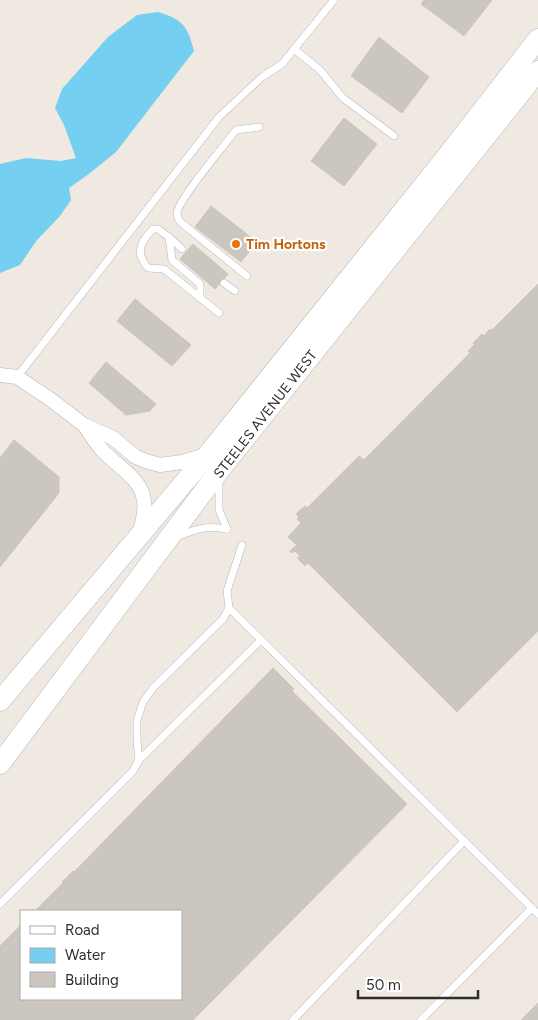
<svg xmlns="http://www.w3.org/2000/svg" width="538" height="1020" font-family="Figtree,sans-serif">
	<rect width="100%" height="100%" fill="#efe9e1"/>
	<path fill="#75cff0" d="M158 12C182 19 188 26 194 51L116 152 90 173 69 188 71 200 60 216 37 240 20 265 0 273V164L26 158 61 161 76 158 64 125 55 108 62 89 108 37 137 15Z"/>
	<g fill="#cbc7bf" stroke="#cbc5ba">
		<path d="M424 0H492L464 36 421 4Z"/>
		<path d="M379 37 429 77 402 113 351 76Z"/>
		<path d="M344 118 377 144 344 186 311 161Z"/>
		<path d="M211 206 257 242 241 262 195 227Z"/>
		<path d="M193 244 228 274 215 289 180 259Z"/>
		<path d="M538 284V631L457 712 308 563 305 566 297 558 300 556 295 551 292 553 290 551 297 545 288 537 301 523 297 519 299 517 296 514 305 506 307 508 359 456 364 460 470 353 468 351 475 344 473 343 482 334 484 336 490 329 492 330Z"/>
		<path d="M135 299 191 345 172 366 117 321Z"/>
		<path d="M106 362 156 404 150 411 126 415 89 383Z"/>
		<path d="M14 440 59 477V493L0 567V458Z"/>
		<path d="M273 668 294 689 292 691 407 804 193 1020H0V946L21 925V999H181V911H35L63 883 62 882 73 871 74 872Z"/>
		<path d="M538 1003V1020H521Z"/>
	</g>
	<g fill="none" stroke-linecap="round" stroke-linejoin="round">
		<g stroke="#b4b7c1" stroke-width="8">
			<g id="service">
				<path d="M294 49 320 70 343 98 394 136"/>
				<path d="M169 237 182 249"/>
				<path d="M247 276 184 225C180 222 177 219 177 213 179 198 225 145 236 130L259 127"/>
				<path d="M224 283 235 291"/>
				<path d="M200 298V284L172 260 169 237 158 229H153C140 242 135 253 148 268L164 269 219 313"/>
				<path d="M17 377 219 117 262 77 282 64 334 0"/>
				<path d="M219 479V510L227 529"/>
				<path d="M176 537C197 529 205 525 227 529"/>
				<path d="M229 608 538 914"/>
				<path d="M139 760 261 640"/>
				<path d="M0 904 133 771 139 760 137 741V720L143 702 153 688 223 619 229 608 227 591 242 545"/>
				<path d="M293 1020 464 841"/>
				<path d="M421 1020 532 908"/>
			</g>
		</g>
		<g stroke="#b4b7c1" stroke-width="15">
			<g id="minor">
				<path d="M0 375 17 377 50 399 84 425 113 438 136 457 146 461 160 465 182 462 209 454"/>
				<path d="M85 426C90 434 96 444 103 451 117 466 142 479 144 501 146 511 142 522 140 532"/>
			</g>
		</g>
		<g stroke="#b4b7c1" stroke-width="21">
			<g id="secondary">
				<path d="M0 701 209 453 440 165 538 39"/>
				<path d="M0 764 219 471 538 71"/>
			</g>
		</g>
		<use href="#service" stroke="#fff" stroke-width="7"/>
		<use href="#minor" stroke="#fff" stroke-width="14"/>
		<use href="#secondary" stroke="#fff" stroke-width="20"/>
	</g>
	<circle fill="#e8710a" stroke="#fff" stroke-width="2" cx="236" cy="244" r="5"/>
	<g text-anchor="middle" stroke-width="4.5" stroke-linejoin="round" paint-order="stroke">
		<g font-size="14" font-weight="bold" fill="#c56008" stroke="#fff" text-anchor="start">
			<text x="246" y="249">Tim Hortons</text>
		</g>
		<g font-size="14" fill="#2e2e2e" stroke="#fff">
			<text transform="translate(265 414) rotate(-52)" y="5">STEELES AVENUE WEST</text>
		</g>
	</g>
	<rect x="20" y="910" width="162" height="90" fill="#ffffff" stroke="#ababab"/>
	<rect x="30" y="926" width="25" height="8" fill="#ffffff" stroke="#ababab"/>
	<text x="65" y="935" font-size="15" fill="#2e2e2e">Road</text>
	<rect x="30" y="948" width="25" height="15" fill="#75cff0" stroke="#ababab"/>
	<text x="65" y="960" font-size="15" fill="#2e2e2e">Water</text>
	<rect x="30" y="972" width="25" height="15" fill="#cbc7bf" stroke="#ababab"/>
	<text x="65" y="985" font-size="15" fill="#2e2e2e">Building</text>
	<path d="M358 990v8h120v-8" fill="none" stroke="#2e2e2e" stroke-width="2.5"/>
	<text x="366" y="990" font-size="15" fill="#2e2e2e" stroke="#ffffff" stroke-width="4" paint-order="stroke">50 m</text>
</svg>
